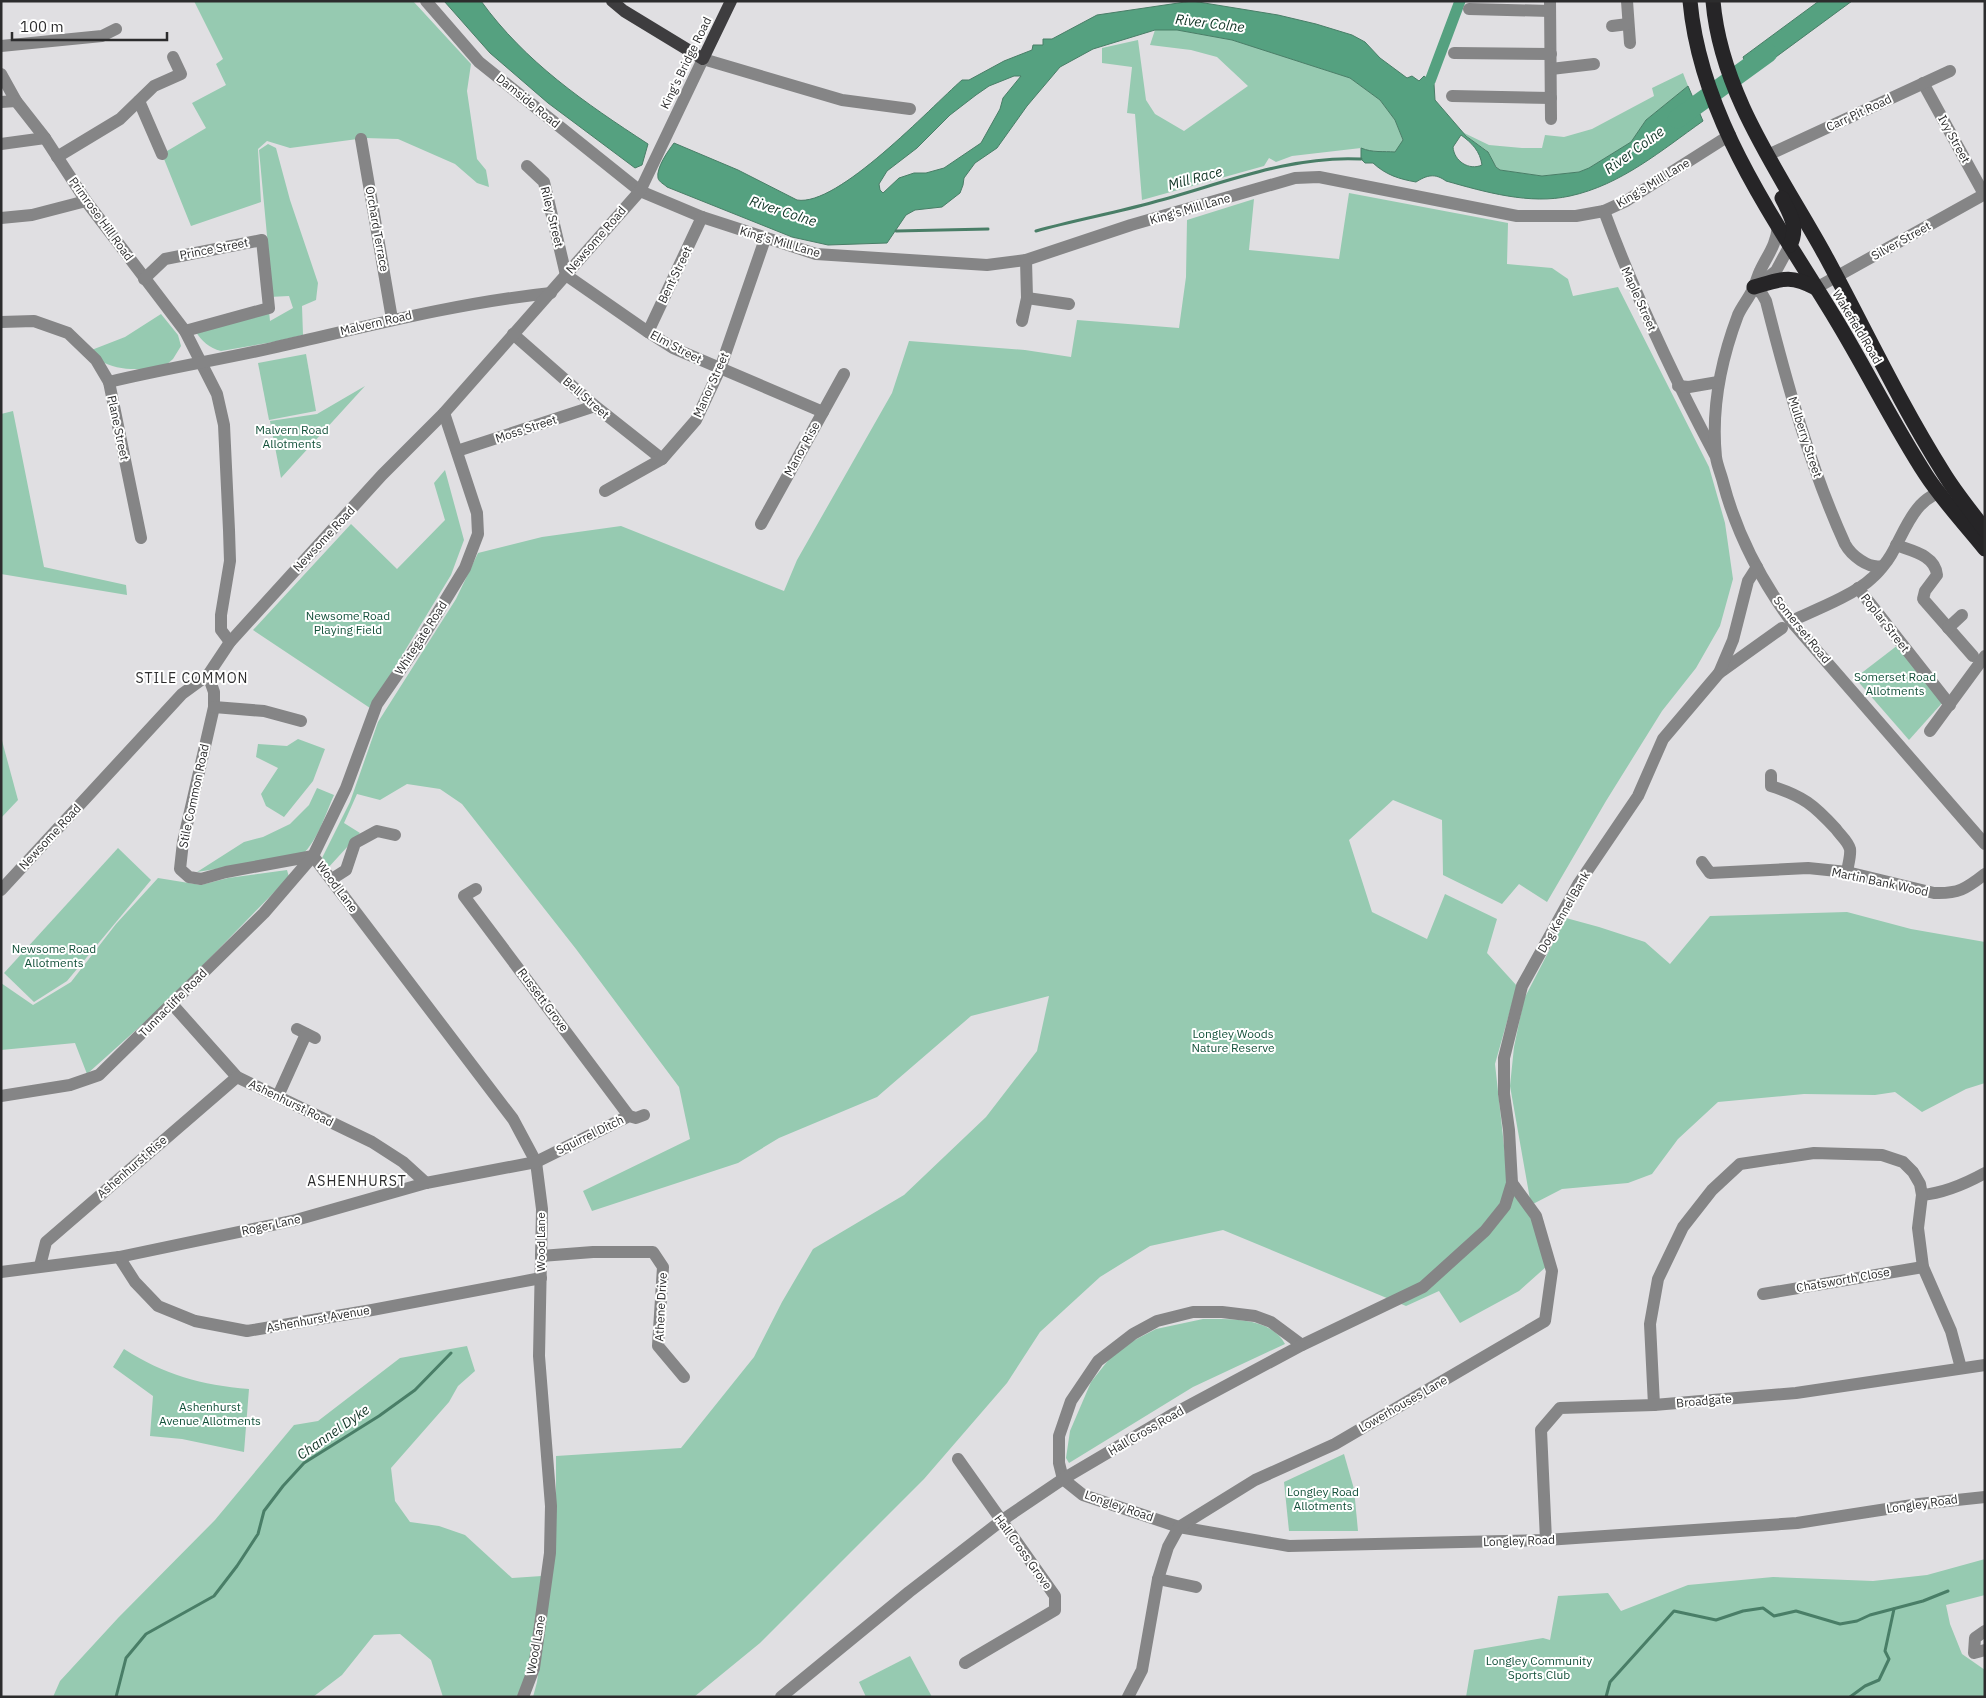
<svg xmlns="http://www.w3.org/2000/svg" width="1986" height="1698" font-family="'IBM Plex Sans',sans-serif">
	<rect width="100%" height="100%" fill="#e0dfe2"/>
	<g fill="#96cab1">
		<path d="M194 1H413L471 64 467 91 477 159 486 170 489 187 477 183 455 164 398 139 365 138 290 148 267 141 258 149 261 202 191 226 162 154 206 128 192 103 226 85 216 64 223 59Z"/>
		<path d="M1155 30H1177L1232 40 1350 78 1380 100 1395 120 1403 141 1395 152C1383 151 1373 153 1361 148L1292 156 1276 162 1269 158 1264 166 1142 200 1135 114 1127 113 1132 67 1102 63V48L1138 40 1146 100 1155 114 1184 131 1248 86 1217 57 1191 50 1150 45Z"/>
		<path d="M1683 73 1688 86 1646 120 1631 142 1589 168 1579 172 1542 176 1500 170C1493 165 1492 156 1486 150 1478 144 1470 139 1462 132L1489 145 1522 148H1542L1545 135 1564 137 1592 129 1654 96 1652 88Z"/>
		<path d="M268 144 276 148 290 200 318 283 316 300 302 306 303 335 273 342 221 351C209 348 202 341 195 331L269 311 270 321 293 308 289 296 269 297V257L259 150Z"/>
		<path d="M1349 193 1508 223 1507 264 1552 268 1568 279 1573 296 1618 287 1709 467 1725 523 1733 579 1720 626 1696 668 1662 711 1606 801 1547 902 1519 884 1502 904 1443 875 1442 820 1393 800 1349 840 1372 912 1427 939 1445 894 1497 919 1487 953 1517 986 1495 1064 1507 1173 1533 1215 1547 1266 1519 1291 1460 1323 1439 1291 1406 1306 1223 1230 1150 1246 1100 1277 1040 1332 1007 1383 924 1479 760 1643 694 1697H533L537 1682 550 1583 556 1510V1456L681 1448 754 1357 782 1302 813 1249 904 1195 986 1117 1037 1051 1049 996 971 1016 877 1097 779 1138 738 1163 592 1211 583 1191 690 1139 679 1087 576 949 462 804 440 789 407 784 380 800 357 794 344 823 360 833 327 869 320 862 350 802 378 722 456 599 478 553 542 537 621 526 784 591 797 560 892 393 909 341 1025 350 1071 357 1077 320 1179 328 1186 277 1187 220 1254 199 1249 250 1339 259Z"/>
		<path d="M161 314 178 335 181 346 173 359 160 370C134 369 107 372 89 351L125 337Z"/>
		<path d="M306 354 316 411 269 420 258 363Z"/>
		<path d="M365 386 281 478 270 421 317 414Z"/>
		<path d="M13 411 44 567 126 585 127 595 1 574V414Z"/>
		<path d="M445 470 464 540 451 575 370 708 253 630 351 524 397 569 445 520 434 483Z"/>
		<path d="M1898 645 1943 702 1909 740 1855 678Z"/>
		<path d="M1 737 18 800 1 818Z"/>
		<path d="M298 739 325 749 313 781 284 817 266 806 261 794 278 768 256 757 258 744 287 746Z"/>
		<path d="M317 788 334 795C325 815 318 840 302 855L197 872 244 842 263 837 290 824 309 805Z"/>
		<path d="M118 848 151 880 67 981 34 1002 4 973Z"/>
		<path d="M287 870 289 877 165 1004 87 1074 75 1043 1 1050V983L33 1005 71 982 116 924 158 878 201 885 228 878Z"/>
		<path d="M1847 912 1911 929 1985 942V1083L1966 1089 1922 1112 1895 1092 1875 1095 1804 1094 1718 1102 1678 1139 1652 1174 1628 1183 1562 1189 1531 1205 1510 1086 1514 1047 1524 999 1566 918 1599 927 1645 942 1670 964 1710 916Z"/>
		<path d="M1203 1319C1230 1319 1271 1317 1285 1344L1193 1387 1069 1463 1066 1458 1070 1431 1091 1382 1110 1358 1131 1342 1156 1329Z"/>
		<path d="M467 1346 475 1371 458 1386 449 1402 391 1468 395 1501 410 1522 439 1526 465 1535 512 1578 542 1576 529 1674 519 1697H443L431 1660 400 1634 374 1635 342 1675 313 1697H53L60 1681 118 1618 215 1520 294 1425 318 1421 400 1358Z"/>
		<path d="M124 1349C165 1375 201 1385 249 1389L244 1452 182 1439 150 1436 153 1396 113 1367Z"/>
		<path d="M1344 1454 1354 1489 1358 1531H1289L1284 1482Z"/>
		<path d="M1985 1559V1595L1946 1605 1950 1624 1962 1654 1985 1670V1697H1466L1474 1650 1543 1638 1550 1640 1558 1596 1608 1593 1621 1611 1688 1585 1773 1577 1873 1581 1927 1575Z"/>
		<path d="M910 1656 932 1697H866L859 1682Z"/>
	</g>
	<g fill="#55a180" stroke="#497e67" fill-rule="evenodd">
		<path d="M444 1H481C525 62 585 103 648 144L642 165 635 168 548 103 490 53Z"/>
		<path d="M1192 1 1278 15 1316 24 1352 35 1365 42 1380 58 1407 78 1412 76 1419 81 1424 76 1434 84 1435 100 1466 136 1488 152 1496 167 1500 170 1542 176 1579 172 1589 168 1631 142 1646 120 1688 86 1703 121C1662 150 1621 185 1570 196 1530 205 1485 192 1446 181 1435 173 1427 175 1416 182 1399 179 1386 175 1373 163H1365L1361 159V148C1373 153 1383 151 1395 152L1403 140 1395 120 1380 100 1350 78 1232 40 1177 30H1155L1093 49 1060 67 1027 106 997 148 975 163 964 178 963 185 960 193 942 207 915 210 906 215 887 243 828 245 792 237 667 187C664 184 659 182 658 178 656 168 668 151 674 143L738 170 797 200C838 207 930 108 962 80H969L1004 61 1032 50 1033 45H1043V39H1052L1097 15ZM1014 76H1021L1003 98 1000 109 981 143 944 168 926 173H914L899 178 883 193 880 190 879 184 887 171 917 148 950 115 976 95 989 86ZM1461 135C1472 143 1480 151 1482 165 1469 171 1454 161 1453 147Z"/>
		<path d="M1819 1H1852L1750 76 1743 57Z"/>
	</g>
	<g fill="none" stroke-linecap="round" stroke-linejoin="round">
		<g stroke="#497e67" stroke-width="3">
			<path d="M896 231 988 229"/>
			<path d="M1036 231C1075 220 1115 213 1154 202 1222 184 1290 155 1361 159"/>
			<path d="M116 1697 126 1658 146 1634 214 1596 237 1566 258 1534 264 1511 283 1486 304 1463 379 1416 415 1390 451 1353"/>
			<path d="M1606 1697 1610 1682 1674 1611 1716 1620 1743 1611 1763 1608 1774 1616 1796 1611 1840 1624 1857 1621 1870 1615 1923 1601 1948 1591"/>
			<path d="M1850 1697 1865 1686 1879 1680 1889 1659 1885 1651 1894 1609"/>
		</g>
		<path stroke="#55a180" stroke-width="11" d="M1430 81 1460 1"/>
		<path stroke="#55a180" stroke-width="19" d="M1677 119 1768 53"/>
		<g stroke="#858586" stroke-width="12">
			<path d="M426 1 479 62 640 191 702 217 816 254 987 265 1026 260 1131 225 1295 178 1319 177 1517 216H1576L1604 211 1626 201 1730 135"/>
			<path d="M1550 1 1551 119"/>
			<path d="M1627 1 1630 43"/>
			<path d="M1469 9 1550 11"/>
			<path d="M1612 26 1628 24"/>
			<path d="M1 46 102 36 116 29"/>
			<path d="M1454 53 1551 54"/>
			<path d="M1551 69 1594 64"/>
			<path d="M1 74 16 101 45 138 86 201 185 331 217 394 224 425 229 530 230 561 221 615V630L230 642"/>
			<path d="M1923 83 1984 194"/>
			<path d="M1452 96 1551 98"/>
			<path d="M139 101 162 154"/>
			<path d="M1 102 16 101"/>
			<path d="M361 139 392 319"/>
			<path d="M1 144 45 138"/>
			<path d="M1768 155 1950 71"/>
			<path d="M57 157 120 119 154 86 181 74 173 57"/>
			<path d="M527 166 544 182 566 275 648 332 673 348 823 412"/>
			<path d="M1604 211C1635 295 1673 376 1715 455"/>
			<path d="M1 218 32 215 86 201"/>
			<path d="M1778 226C1776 246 1768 254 1760 271 1757 277 1756 283 1753 289 1749 298 1742 306 1738 315 1721 360 1711 408 1716 457 1717 465 1721 474 1723 482 1736 532 1761 580 1791 621L1985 844"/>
			<path d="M144 279 165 259 262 240 269 308 185 331"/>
			<path d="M1761 283 1776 271 1790 245"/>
			<path d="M1754 287 1762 294 1766 301C1787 384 1810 467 1845 544 1851 555 1868 569 1882 566"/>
			<path d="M1816 288 1985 194"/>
			<path d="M1027 298 1069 304"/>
			<path d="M1022 321 1027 298 1026 260"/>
			<path d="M1 322 34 321 68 333 96 360 109 382"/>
			<path d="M648 332 702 217"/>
			<path d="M513 334 595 406 662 459"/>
			<path d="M1678 386 1689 387 1718 382"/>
			<path d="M457 451 595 406"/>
			<path d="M605 491 662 459 696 420 720 369 765 239"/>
			<path d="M761 524 844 374"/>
			<path d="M141 538 109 382C163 369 218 360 272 348 365 327 456 303 551 293"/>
			<path d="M1896 545C1912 551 1935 555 1937 575L1925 591 1923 599 1973 656"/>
			<path d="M1858 588 1950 705"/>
			<path d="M1791 621C1813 611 1856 594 1872 578 1878 573 1887 562 1891 555 1905 531 1915 496 1946 491"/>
			<path d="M1948 628 1962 615"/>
			<path d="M1719 673 1782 628"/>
			<path d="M208 675 214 692V707L183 842 180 869 189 877 201 879 226 872 313 856"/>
			<path d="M214 707 264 711 301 721"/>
			<path d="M1930 731 1985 656"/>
			<path d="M1771 775V786C1803 796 1814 805 1836 829 1840 835 1848 841 1850 849 1851 855 1848 865 1847 872"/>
			<path d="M313 856 513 1119 536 1162 542 1209 539 1356 551 1506 550 1553 534 1668 523 1697"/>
			<path d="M1702 862 1710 873 1808 868 1847 872 1934 893C1958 894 1966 889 1985 874"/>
			<path d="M332 879 346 870 355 843 377 831 395 835"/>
			<path d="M476 889 464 896 629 1116"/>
			<path d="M1 890 182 694 208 675 230 642 382 475 444 413 640 191 703 59 842 100 910 109"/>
			<path d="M172 1004 237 1077 372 1142 403 1162 426 1183"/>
			<path d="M297 1029 315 1038"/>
			<path d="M1 1096 70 1085 99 1075 264 913 313 856 346 788 377 704 421 640 465 568 478 534 477 513 444 413"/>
			<path d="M278 1096 306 1034"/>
			<path d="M1922 1195C1945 1193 1965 1184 1985 1173"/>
			<path d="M541 1256 593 1252H653L663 1267 658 1346 684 1377"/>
			<path d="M119 1257 135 1282 158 1306 195 1321 247 1331 372 1310 541 1278"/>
			<path d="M40 1266 46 1242 237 1077"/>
			<path d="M1 1272 119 1257 296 1220 426 1183 536 1162 629 1116 636 1118 644 1115"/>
			<path d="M1763 1294 1923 1267"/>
			<path d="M1654 1405 1650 1324 1658 1279 1683 1227 1712 1190 1740 1164 1814 1153 1882 1155 1903 1162 1913 1172 1920 1184 1922 1195 1918 1228 1923 1267 1951 1331 1961 1368"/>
			<path d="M958 1459 1055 1596V1610L965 1663"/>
			<path d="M1063 1479 1083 1495 1179 1527 1289 1546 1546 1540 1797 1523 1919 1504 1985 1497"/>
			<path d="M1063 1479 1059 1463V1436L1071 1401 1098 1361 1133 1334 1157 1321 1193 1312H1222L1255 1316 1271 1322 1302 1345"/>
			<path d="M1546 1540 1541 1430 1560 1408 1654 1405 1796 1393 1985 1365"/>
			<path d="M1158 1579 1196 1587"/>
			<path d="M1985 1631 1975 1638 1974 1653 1985 1650"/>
			<path d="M781 1697 909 1592 1001 1521 1063 1479 1175 1413 1302 1345 1423 1287 1485 1231 1505 1206 1512 1183 1509 1130 1504 1094V1058L1522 986 1579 883 1638 796 1663 739 1719 673 1733 640 1748 581 1757 567"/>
			<path d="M1128 1697 1142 1670 1158 1579 1168 1547 1179 1527 1255 1480 1335 1444 1545 1321 1552 1271 1536 1216 1512 1183"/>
		</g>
		<path stroke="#3e3d3f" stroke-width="12" d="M612 1 624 11 703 59 731 1"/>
		<g stroke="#262527" stroke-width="15">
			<path d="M1690 1C1701 120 1775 219 1835 318 1866 369 1893 424 1926 475 1943 501 1965 524 1985 549"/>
			<path d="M1713 1C1721 95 1781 175 1825 255 1864 327 1899 402 1943 472 1955 492 1971 511 1985 530"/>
			<path d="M1782 198C1790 214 1799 228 1790 245"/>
			<path d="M1754 287C1782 279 1789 274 1816 288"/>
		</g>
	</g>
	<g text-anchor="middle" stroke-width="4" stroke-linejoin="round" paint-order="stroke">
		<g font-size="12" fill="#2c2c2d" stroke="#fff">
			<text transform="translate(686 63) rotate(-64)" y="4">King's Bridge Road</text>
			<text transform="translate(528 101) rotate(39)" y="4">Damside Road</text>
			<text transform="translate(1859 113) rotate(-25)" y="4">Carr Pit Road</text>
			<text transform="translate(1954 139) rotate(61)" y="4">Ivy Street</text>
			<text transform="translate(1653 183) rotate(-31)" y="4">King's Mill Lane</text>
			<text transform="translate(1190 209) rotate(-16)" y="4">King's Mill Lane</text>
			<text transform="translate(552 217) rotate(76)" y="4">Riley Street</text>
			<text transform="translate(101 219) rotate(54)" y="4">Primrose Hill Road</text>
			<text transform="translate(377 229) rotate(80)" y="4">Orchard Terrace</text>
			<text transform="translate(596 240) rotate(-49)" y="4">Newsome Road</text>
			<text transform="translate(1901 241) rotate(-29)" y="4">Silver Street</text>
			<text transform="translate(780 242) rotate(16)" y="4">King's Mill Lane</text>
			<text transform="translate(214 249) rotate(-11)" y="4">Prince Street</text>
			<text transform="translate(675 275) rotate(-64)" y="4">Bent Street</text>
			<text transform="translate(1639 299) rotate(66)" y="4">Maple Street</text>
			<text transform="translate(376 323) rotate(-13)" y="4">Malvern Road</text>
			<text transform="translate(1857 327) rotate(59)" y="4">Wakefield Road</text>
			<text transform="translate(676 347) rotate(28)" y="4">Elm Street</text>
			<text transform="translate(711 385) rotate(-66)" y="4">Manor Street</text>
			<text transform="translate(586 398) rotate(41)" y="4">Bell Street</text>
			<text transform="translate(118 428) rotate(78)" y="4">Plane Street</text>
			<text transform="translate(526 429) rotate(-18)" y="4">Moss Street</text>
			<text transform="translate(1805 437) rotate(72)" y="4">Mulberry Street</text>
			<text transform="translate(802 449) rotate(-61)" y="4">Manor Rise</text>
			<text transform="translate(324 539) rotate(-47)" y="4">Newsome Road</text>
			<text transform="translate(1885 623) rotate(52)" y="4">Poplar Street</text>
			<text transform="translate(1802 630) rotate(51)" y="4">Somerset Road</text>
			<text transform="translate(421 638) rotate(-57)" y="4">Whitegate Road</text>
			<text transform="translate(194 796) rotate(-78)" y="4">Stile Common Road</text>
			<text transform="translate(50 837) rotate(-47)" y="4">Newsome Road</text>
			<text transform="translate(1880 882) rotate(12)" y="4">Martin Bank Wood</text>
			<text transform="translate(337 887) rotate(53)" y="4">Wood Lane</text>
			<text transform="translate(1564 912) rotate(-60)" y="4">Dog Kennel Bank</text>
			<text transform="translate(543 1000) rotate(53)" y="4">Russett Grove</text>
			<text transform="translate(173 1003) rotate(-45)" y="4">Tunnacliffe Road</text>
			<text transform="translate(291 1103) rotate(26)" y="4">Ashenhurst Road</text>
			<text transform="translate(590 1135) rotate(-26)" y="4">Squirrel Ditch</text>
			<text transform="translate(132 1167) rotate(-41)" y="4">Ashenhurst Rise</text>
			<text transform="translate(271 1225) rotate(-12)" y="4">Roger Lane</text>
			<text transform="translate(541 1242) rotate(-90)" y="4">Wood Lane</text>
			<text transform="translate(1843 1280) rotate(-10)" y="4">Chatsworth Close</text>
			<text transform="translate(661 1307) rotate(-87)" y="4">Athene Drive</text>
			<text transform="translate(318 1319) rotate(-10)" y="4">Ashenhurst Avenue</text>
			<text transform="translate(1704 1401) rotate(-5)" y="4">Broadgate</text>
			<text transform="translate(1403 1404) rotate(-30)" y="4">Lowerhouses Lane</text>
			<text transform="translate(1146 1431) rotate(-30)" y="4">Hall Cross Road</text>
			<text transform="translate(1922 1504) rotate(-8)" y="4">Longley Road</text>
			<text transform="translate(1119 1506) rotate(19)" y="4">Longley Road</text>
			<text transform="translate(1519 1541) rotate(-2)" y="4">Longley Road</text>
			<text transform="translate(1023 1552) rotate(54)" y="4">Hall Cross Grove</text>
			<text transform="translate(536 1645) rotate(-80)" y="4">Wood Lane</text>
		</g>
		<g font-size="12" fill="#13513a" stroke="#fff">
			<text x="292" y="434">Malvern Road<tspan x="292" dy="14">Allotments</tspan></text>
			<text x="348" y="620">Newsome Road<tspan x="348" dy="14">Playing Field</tspan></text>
			<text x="1895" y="681">Somerset Road<tspan x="1895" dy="14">Allotments</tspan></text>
			<text x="54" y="953">Newsome Road<tspan x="54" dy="14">Allotments</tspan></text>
			<text x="1233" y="1038">Longley Woods<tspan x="1233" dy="14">Nature Reserve</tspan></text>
			<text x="210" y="1411">Ashenhurst<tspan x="210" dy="14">Avenue Allotments</tspan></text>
			<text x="1323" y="1496">Longley Road<tspan x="1323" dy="14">Allotments</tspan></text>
			<text x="1539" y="1665">Longley Community<tspan x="1539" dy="14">Sports Club</tspan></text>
		</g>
		<g font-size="14" font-style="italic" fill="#0f3324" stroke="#fff">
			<text transform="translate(1210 23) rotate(7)" y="5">River Colne</text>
			<text transform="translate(1634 150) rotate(-36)" y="5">River Colne</text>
			<text transform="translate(1195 178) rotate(-15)" y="5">Mill Race</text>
			<text transform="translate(783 211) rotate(18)" y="5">River Colne</text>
			<text transform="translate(333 1432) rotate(-35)" y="5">Channel Dyke</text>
		</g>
		<g font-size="14" letter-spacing="1" fill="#2c2c2d" stroke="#fff">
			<text x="192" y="683">STILE COMMON</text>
			<text x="357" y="1186">ASHENHURST</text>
		</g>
	</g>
	<rect width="1986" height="1698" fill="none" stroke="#2c2c2d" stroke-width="5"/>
	<path d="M12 32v8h155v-8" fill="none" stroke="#2c2c2d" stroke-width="2.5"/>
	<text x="20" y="32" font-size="15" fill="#2c2c2d" stroke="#ffffff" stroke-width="4" paint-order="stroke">100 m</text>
</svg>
